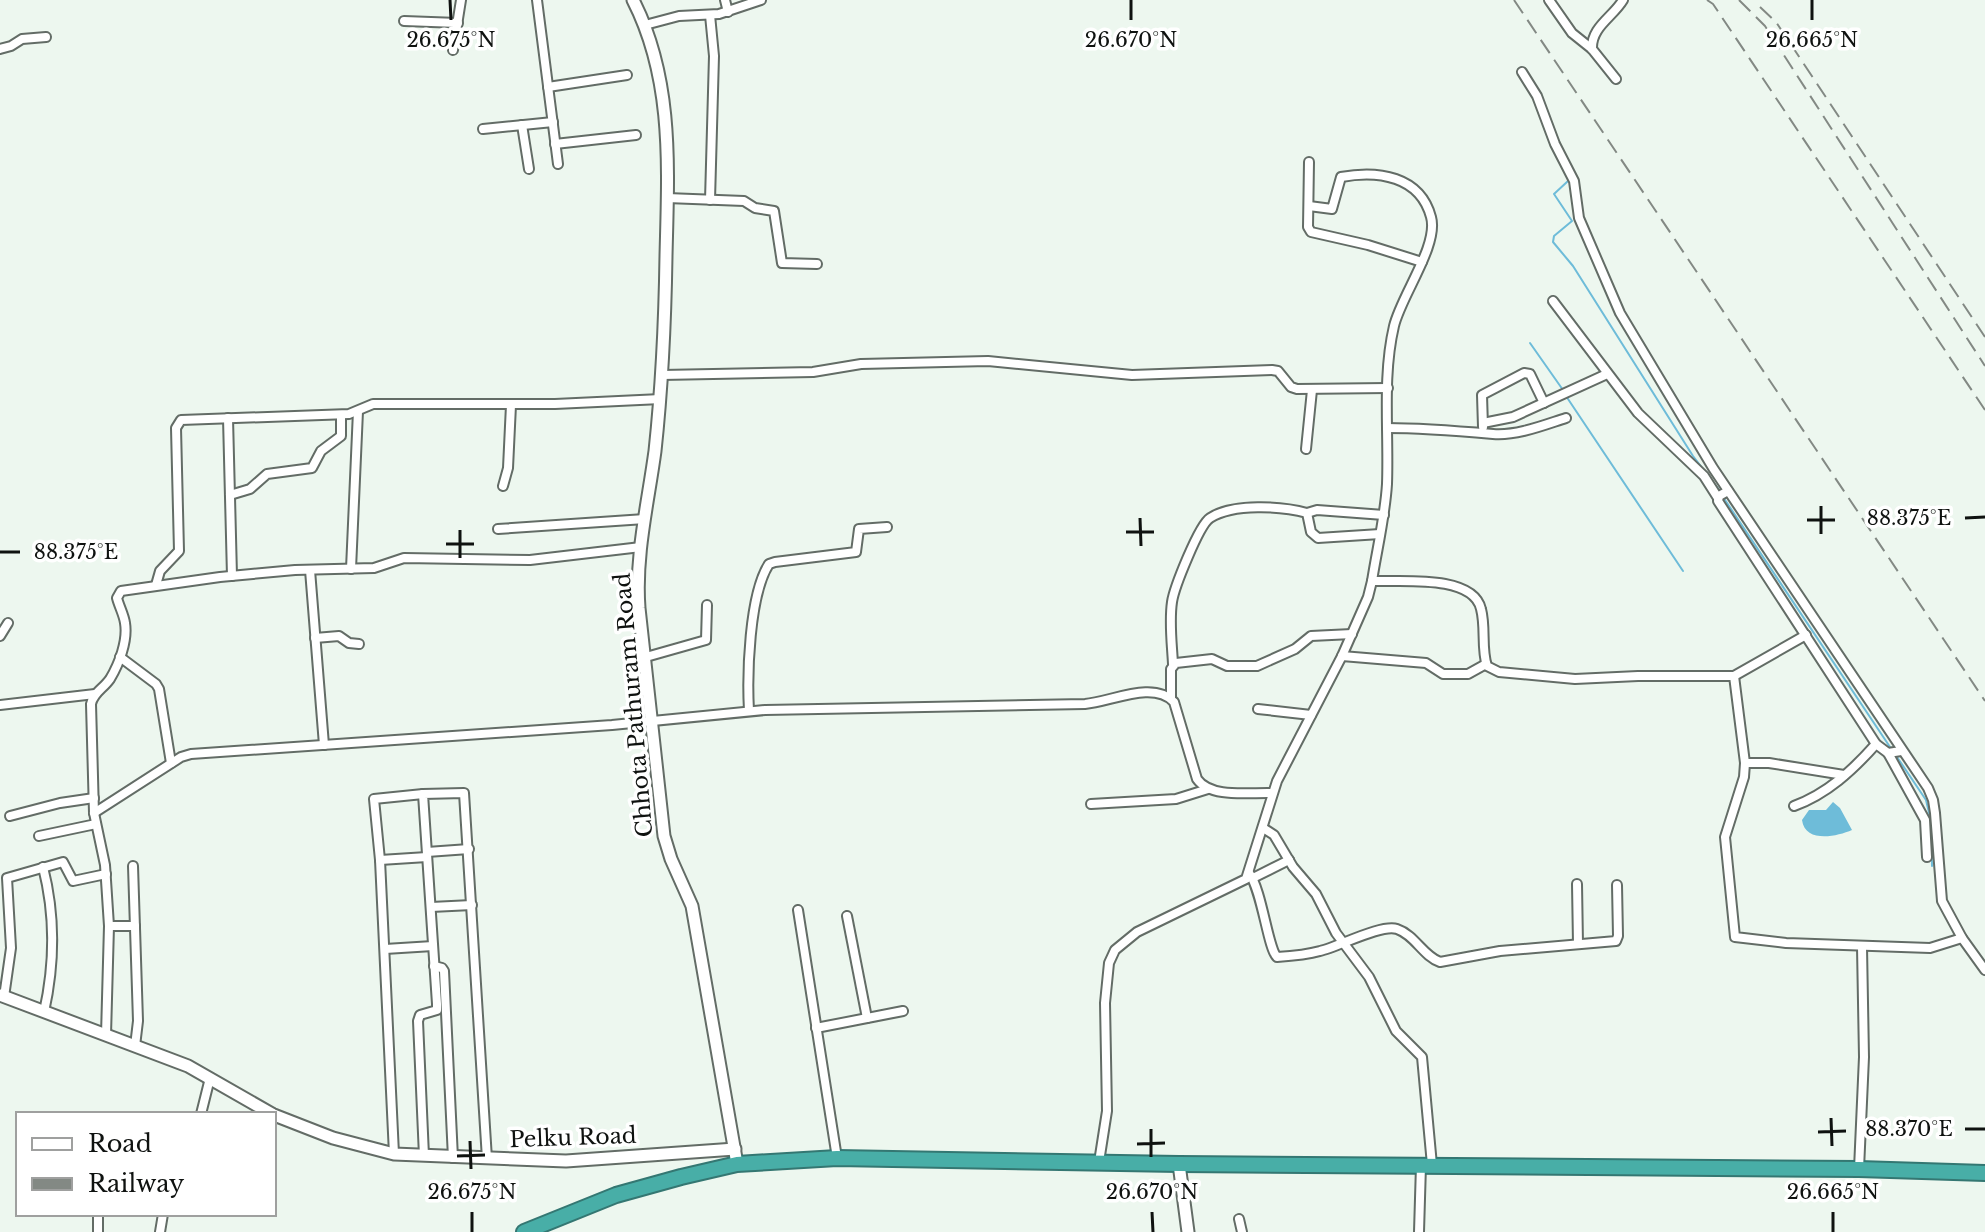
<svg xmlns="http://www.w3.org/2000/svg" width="1985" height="1232" font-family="'Libre Baskerville',serif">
	<rect width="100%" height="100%" fill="#edf7ef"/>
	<path fill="#6ebcd9" d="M1833 802 1840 808 1852 830C1836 837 1805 843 1802 820L1809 810H1826Z"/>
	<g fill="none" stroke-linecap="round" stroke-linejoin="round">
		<g stroke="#6ebcd9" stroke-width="2">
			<path d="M1568 181 1554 194 1572 221 1554 236 1553 242 1573 266 1693 456 1720 491"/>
			<path d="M1530 343 1563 390"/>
			<path d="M1566 396 1683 571"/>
			<path d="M1723 497 1890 747"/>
			<path d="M1897 757 1926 800 1931 821 1932 866"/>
		</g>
		<g stroke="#636c66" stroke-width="12">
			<g id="street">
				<path d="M537 0 558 164"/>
				<path d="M725 0 728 12"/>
				<path d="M1549 0 1572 33 1592 49 1616 79"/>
				<path d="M404 21 458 23"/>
				<path d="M645 25 679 16 719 14 761 0"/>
				<path d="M0 49 11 46 22 39 46 37"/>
				<path d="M1592 49C1591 27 1613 17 1623 0"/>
				<path d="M453 50 461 0"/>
				<path d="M1522 72 1537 96 1555 144 1574 181 1579 218 1620 313 1713 468 1928 788 1933 800 1935 813 1942 901 1962 938 1985 970"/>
				<path d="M548 87 627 75"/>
				<path d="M522 125 529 169"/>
				<path d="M483 129 553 122"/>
				<path d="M555 144 636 135"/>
				<path d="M1309 162 1308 227 1311 232 1368 245 1422 262"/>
				<path d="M667 198 744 201 755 208 774 211 782 263 817 264"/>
				<path d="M710 200 714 56 710 15"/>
				<path d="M1309 206 1332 209 1341 177C1378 170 1420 176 1431 217 1439 245 1401 296 1394 326 1382 377 1389 432 1387 484 1385 517 1377 549 1372 581 1400 582 1473 574 1481 609 1486 628 1481 648 1487 666L1499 672 1575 679 1638 676H1734L1806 635"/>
				<path d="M1553 301 1638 413 1704 476 1718 498"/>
				<path d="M662 375 813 372 861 364 988 361 1132 375 1272 370 1278 371 1291 387 1297 389 1388 388"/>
				<path d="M228 418 232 576"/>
				<path d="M1483 423 1513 417 1607 374"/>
				<path d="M1483 427 1482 395 1524 373 1530 374 1544 403"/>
				<path d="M1387 428C1423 428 1458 431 1493 434 1517 436 1544 425 1566 418"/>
				<path d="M1306 449 1312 390"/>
				<path d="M503 486 508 468 511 405"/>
				<path d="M1728 491 1719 496 1718 501 1876 744 1888 753 1901 751"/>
				<path d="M230 495 250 489 267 474 312 468 321 451 341 436V415"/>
				<path d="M1307 513 1317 510 1384 515"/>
				<path d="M498 529 645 519"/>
				<path d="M351 569 358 411"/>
				<path d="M310 570 324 745"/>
				<path d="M156 585 160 571 179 551 176 428 181 420 349 414 373 404H555L661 399"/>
				<path d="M0 636 8 623"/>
				<path d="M315 638 339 636 349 643 359 644"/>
				<path d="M1342 656 1426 663 1443 674H1468L1486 664"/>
				<path d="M120 657 156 684 159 689 171 763"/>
				<path d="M646 657 706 640 707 605"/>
				<path d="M1173 664C1172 644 1169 622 1172 602 1174 588 1199 525 1210 518 1233 503 1282 506 1307 513L1311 532 1318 538 1380 534"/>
				<path d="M1734 676 1745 763 1744 777 1725 837 1735 937 1786 943 1930 948 1962 938"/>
				<path d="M1171 698V669L1176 663 1212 659 1227 666H1257L1295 649 1311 636 1352 634"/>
				<path d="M0 705 95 694"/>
				<path d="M1258 709 1311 715"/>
				<path d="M749 711C747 675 749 595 769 564L775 562 856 552 859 529 887 527"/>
				<path d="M1888 753 1925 820 1927 857"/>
				<path d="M1745 763H1769L1844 775"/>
				<path d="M1091 804 1176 799 1208 789"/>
				<path d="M1794 806C1827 794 1853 770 1876 744"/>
				<path d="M94 813 181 757 191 754 612 725 765 710 1085 704C1111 702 1153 680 1174 702L1197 779C1211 799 1251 792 1272 793"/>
				<path d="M10 816 60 803 94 798"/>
				<path d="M1263 828 1274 835 1293 867 1316 894 1336 933 1369 977 1396 1031 1422 1057 1432 1165"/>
				<path d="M39 836 96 824"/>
				<path d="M427 852 469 849"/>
				<path d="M380 860 427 857"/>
				<path d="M133 866 138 1021 135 1046"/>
				<path d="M43 867C55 914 55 963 44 1012"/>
				<path d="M1249 873C1262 890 1268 949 1277 957 1292 956 1306 955 1320 951 1338 947 1381 924 1397 929 1415 935 1423 956 1440 962L1500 951 1616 941 1618 936 1617 885"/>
				<path d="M1253 878 1289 860"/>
				<path d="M1577 884 1578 944"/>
				<path d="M431 907 472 905"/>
				<path d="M798 910 837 1158"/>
				<path d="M847 916 867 1018"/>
				<path d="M109 926H135"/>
				<path d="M385 949 433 946"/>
				<path d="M434 966 442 968 444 971 453 1158"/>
				<path d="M4 997 11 948 7 878 63 862 73 881 106 874"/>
				<path d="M816 1028 903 1011"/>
				<path d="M106 1035 109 926 105 865 94 813 91 704C93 693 103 689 110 679 119 664 128 641 125 623 124 615 119 606 117 598L121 591 220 577 295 570 374 568 404 558 530 560 641 547"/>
				<path d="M201 1114 210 1078"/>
				<path d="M394 1154 380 860 374 799 423 794"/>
				<path d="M424 1156 418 1021 420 1015 437 1010V1004L423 794 464 793 487 1159"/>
				<path d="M1099 1162 1107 1111 1105 1003 1109 963 1115 950 1137 932 1246 879 1277 781 1342 656 1368 597 1372 581"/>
				<path d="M1859 1169 1864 1057 1862 947"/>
				<path d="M98 1214V1232"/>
				<path d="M1239 1219 1242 1232"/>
				<path d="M160 1232 163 1214"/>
				<path d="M1419 1232 1421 1165"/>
			</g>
		</g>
		<g stroke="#636c66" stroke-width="15">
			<g id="secondary">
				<path d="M633 0C674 80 668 169 666 256 665 322 662 386 655 451 648 503 635 555 639 608L664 836 671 859 692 906 737 1164"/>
				<path d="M0 995 188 1066 272 1114"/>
				<path d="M274 1115 333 1138 394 1154 566 1161 735 1149"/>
				<path d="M1179 1164 1188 1232"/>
			</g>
		</g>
		<g stroke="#347772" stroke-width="18">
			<path id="highway" d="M524 1232 616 1195 681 1177 737 1164 837 1158 1179 1164 1859 1169 1985 1173"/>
		</g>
		<use href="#street" stroke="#fff" stroke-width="8"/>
		<use href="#secondary" stroke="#fff" stroke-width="11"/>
		<use href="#highway" stroke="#48aea7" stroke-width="14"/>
		<g stroke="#838984" stroke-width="2" stroke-dasharray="16 8" stroke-linecap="butt">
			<path d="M1514 0 1985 701"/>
			<path d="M1707 0 1713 4 1985 410"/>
			<path d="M1739 0 1765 26 1985 366"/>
			<path d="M1760 7 1776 22 1985 337"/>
		</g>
	</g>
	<path fill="none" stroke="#0f1210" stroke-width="3" d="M450 0 451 20M1131 0V20M1812 0V20M1821 506V534M1140 518 1141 546M1965 518 1985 517M1807 520H1835M460 530V558M1126 532H1154M446 544H474M0 552H20M1831 1118 1832 1146M1151 1129V1157M1965 1129H1985M1818 1132 1846 1131M470 1141 471 1169M1137 1144 1165 1143M457 1156 485 1155M472 1212V1232M1152 1212 1153 1232M1833 1212V1232"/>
	<g text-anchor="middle" stroke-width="7" stroke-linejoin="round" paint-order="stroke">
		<g font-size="22" fill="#0f1210" stroke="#fff">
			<text transform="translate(633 705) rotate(-95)" y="8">Chhota Pathuram Road</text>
			<text transform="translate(573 1137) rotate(-2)" y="8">Pelku Road</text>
		</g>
	</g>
	<g font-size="20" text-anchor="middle" fill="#0f1210" stroke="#fff" stroke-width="7" stroke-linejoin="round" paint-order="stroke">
		<text x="451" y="47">26.675°N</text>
		<text x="1131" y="47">26.670°N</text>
		<text x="1812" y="47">26.665°N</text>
		<text x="1909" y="525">88.375°E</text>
		<text x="76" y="559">88.375°E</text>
		<text x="1909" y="1136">88.370°E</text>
		<text x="472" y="1199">26.675°N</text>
		<text x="1152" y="1199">26.670°N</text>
		<text x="1833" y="1199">26.665°N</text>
	</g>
	<rect x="16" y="1112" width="260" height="104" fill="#ffffff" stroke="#9fa09f" stroke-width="2"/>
	<rect x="32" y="1138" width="40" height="12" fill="#ffffff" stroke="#9fa09f" stroke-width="2"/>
	<text x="88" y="1152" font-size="24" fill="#0f1210">Road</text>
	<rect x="32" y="1178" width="40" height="12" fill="#838984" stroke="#9fa09f" stroke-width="2"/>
	<text x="88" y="1192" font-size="24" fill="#0f1210">Railway</text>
</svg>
